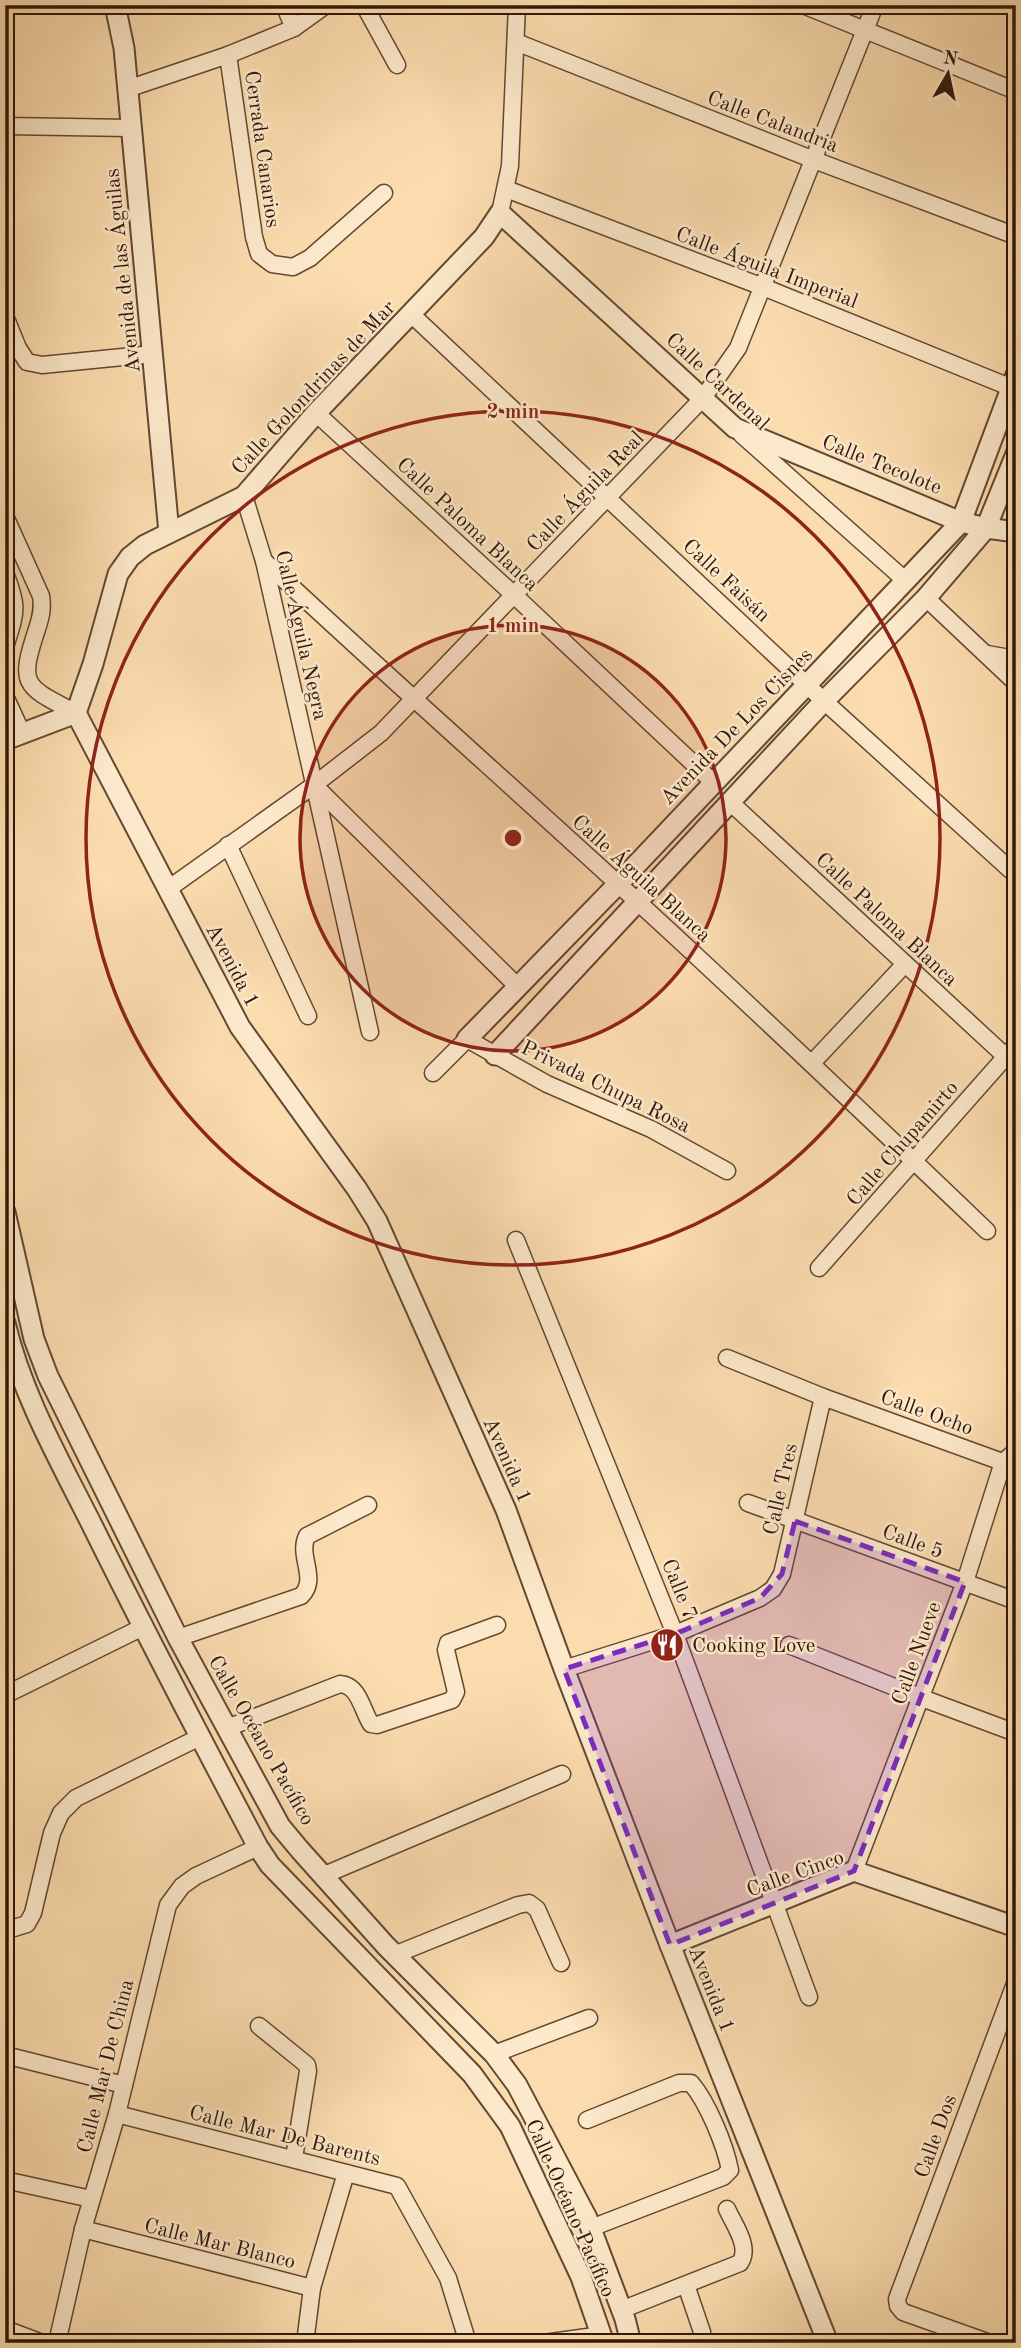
<svg xmlns="http://www.w3.org/2000/svg" width="1021" height="2348" font-family="'Old Standard TT',serif">
	<rect width="100%" height="100%" fill="#fbdcae"/>
	<filter id="stains"><feTurbulence type="fractalNoise" baseFrequency=".00286" numOctaves="4"/><feColorMatrix values="0 0 0 0 .2 0 0 0 0 .09 0 0 0 0 .02 0 0 0 .5 -.17"/></filter>
	<radialGradient id="worn" r=".72"><stop offset=".6" stop-color="#630" stop-opacity="0"/><stop offset="1" stop-color="#630" stop-opacity=".3"/></radialGradient>
	<g fill="none" stroke-linecap="round" stroke-linejoin="round">
		<g stroke="#634832" stroke-width="19">
			<g id="minor">
				<path d="M284 5 294 28"/>
				<path d="M364 5 397 65"/>
				<path d="M803 5 1016 91"/>
				<path d="M516 42 814 160 1016 236"/>
				<path d="M228 55 254 237 259 254 272 264 293 267 310 258 384 193"/>
				<path d="M127 89 228 55 294 28 326 5"/>
				<path d="M5 126 131 128"/>
				<path d="M506 189 763 287 1012 388"/>
				<path d="M500 213 510 166 517 5"/>
				<path d="M411 314 824 701 1016 875"/>
				<path d="M5 316 18 348 27 362 42 365 153 354"/>
				<path d="M316 413 514 595 713 782"/>
				<path d="M742 435 906 581"/>
				<path d="M244 496 264 561 370 1032"/>
				<path d="M5 516 41 596C43 608 41 617 37 629 18 686 24 686 76 713"/>
				<path d="M264 561C388 677 515 789 640 904 757 1011 872 1121 987 1231"/>
				<path d="M5 573C19 608 16 612 5 647"/>
				<path d="M926 598 1016 683"/>
				<path d="M987 654 1016 659"/>
				<path d="M5 696 22 733"/>
				<path d="M314 785 518 987"/>
				<path d="M730 802 1016 1066"/>
				<path d="M228 845 308 1016"/>
				<path d="M168 889 314 785 381 733 703 398 738 348 875 5"/>
				<path d="M812 1063 905 964"/>
				<path d="M433 1073 467 1039 547 1084 651 1129 727 1171"/>
				<path d="M516 1240 675 1634 809 1997"/>
				<path d="M819 1268 1016 1045"/>
				<path d="M727 1358 823 1397 1016 1467"/>
				<path d="M748 1503 1016 1601"/>
				<path d="M178 1638 301 1596C319 1579 297 1556 307 1536L368 1505"/>
				<path d="M789 1645 922 1698 1016 1733"/>
				<path d="M564 1669 675 1634 760 1598 773 1589 782 1574 823 1397"/>
				<path d="M5 1695 143 1627"/>
				<path d="M227 1728 340 1684C359 1685 362 1710 371 1724L377 1725 452 1700 456 1692 446 1650 448 1643 497 1625"/>
				<path d="M854 1871 965 1582 1003 1462 1016 1451"/>
				<path d="M322 1876 562 1774"/>
				<path d="M5 1926 14 1928 27 1924 33 1913 52 1833 61 1813 76 1798 200 1737"/>
				<path d="M394 1955 518 1905 529 1903 537 1909 561 1963"/>
				<path d="M259 2026 307 2065 308 2071 294 2158"/>
				<path d="M494 2054 589 2018"/>
				<path d="M5 2055 124 2085"/>
				<path d="M117 2114 397 2186 448 2278 468 2343"/>
				<path d="M587 2120 679 2083H691C708 2103 725 2145 730 2170L723 2177 591 2228"/>
				<path d="M5 2180 91 2199"/>
				<path d="M83 2229 312 2288"/>
				<path d="M686 2285 702 2332"/>
				<path d="M621 2310 740 2263C751 2247 734 2225 727 2209"/>
				<path d="M5 2329 42 2343"/>
				<path d="M57 2343 83 2229 117 2114 168 1905 182 1886 196 1876 258 1847"/>
				<path d="M305 2343 312 2288 346 2173"/>
				<path d="M544 2343 602 2335"/>
				<path d="M990 2343 903 2312 898 2306 897 2299 1016 1981"/>
			</g>
		</g>
		<g stroke="#634832" stroke-width="23">
			<g id="tertiary">
				<path d="M115 5 124 48 169 533"/>
				<path d="M76 713 240 1027 357 1189 377 1221 506 1510 564 1669 670 1945 828 2343"/>
				<path d="M76 713 93 664 118 574 130 557 145 545 244 496 316 413 484 237 500 213 735 428 961 522 986 528 1016 532"/>
				<path d="M5 740 76 713"/>
				<path d="M467 1039 618 884 961 522 1016 375"/>
				<path d="M495 1055 824 701 926 598 986 528 1016 454"/>
				<path d="M5 1212 34 1339 48 1376 178 1638 280 1826 300 1850 386 1946 494 2054 517 2085 587 2218 625 2319 631 2343"/>
				<path d="M5 1323C22 1395 60 1461 93 1527 146 1634 202 1741 258 1847L270 1865 472 2074 510 2126 581 2277 604 2343"/>
				<path d="M670 1945 854 1871 1016 1927"/>
			</g>
		</g>
		<use href="#minor" stroke="#fce8ca" stroke-width="16"/>
		<use href="#tertiary" stroke="#fce8ca" stroke-width="19"/>
	</g>
	<path fill="#7b2cbf" fill-opacity="0.2" stroke="#7b2cbf" stroke-width="5" stroke-dasharray="14 9" stroke-linejoin="round" d="M795 1521 965 1582 854 1871 670 1945 564 1669 675 1634 760 1598 782 1574Z"/>
	<circle cx="513" cy="838" r="213" fill="#8f2418" fill-opacity=".12"/>
	<g fill="none" stroke="#8f2418" stroke-width="3.5">
		<circle cx="513" cy="838" r="213"/>
		<circle cx="513" cy="838" r="427"/>
	</g>
	<defs>
		<g id="restaurant-disc" transform="scale(1.75)"><circle r="9.5" fill="#8f2418" stroke="#fce8ca"/><path d="M-5-6h1v4h1v-4h1v4h1v-4h1v5L-1.5 .5V6h-2V.5L-5-1ZM5-6V6H3V1.5H1.5Q1.5-4 5-6Z" fill="#fff"/></g>
	</defs>
	<g fill-rule="evenodd">
		<use href="#restaurant-disc" x="667" y="1645"/>
	</g>
	<g text-anchor="middle" stroke-width="5" stroke-linejoin="round" paint-order="stroke">
		<g font-size="21" fill="#301709" stroke="#fce8ca">
			<text transform="translate(773 121) rotate(21)" y="7">Calle Calandria</text>
			<text transform="translate(263 149) rotate(82)" y="7">Cerrada Canarios</text>
			<text transform="translate(767 267) rotate(21)" y="7">Calle Águila Imperial</text>
			<text transform="translate(122 271) rotate(-96)" y="7">Avenida de las Águilas</text>
			<text transform="translate(718 381) rotate(43)" y="7">Calle Cardenal</text>
			<text transform="translate(313 387) rotate(-47)" y="7">Calle Golondrinas de Mar</text>
			<text transform="translate(882 464) rotate(22)" y="7">Calle Tecolote</text>
			<text transform="translate(585 491) rotate(-46)" y="7">Calle Águila Real</text>
			<text transform="translate(468 524) rotate(43)" y="7">Calle Paloma Blanca</text>
			<text transform="translate(727 580) rotate(43)" y="7">Calle Faisán</text>
			<text transform="translate(302 635) rotate(77)" y="7">Calle Águila Negra</text>
			<text transform="translate(736 726) rotate(-46)" y="7">Avenida De Los Cisnes</text>
			<text transform="translate(642 878) rotate(42)" y="7">Calle Águila Blanca</text>
			<text transform="translate(887 919) rotate(43)" y="7">Calle Paloma Blanca</text>
			<text transform="translate(233 965) rotate(62)" y="7">Avenida 1</text>
			<text transform="translate(606 1086) rotate(26)" y="7">Privada Chupa Rosa</text>
			<text transform="translate(902 1143) rotate(-49)" y="7">Calle Chupamirto</text>
			<text transform="translate(927 1412) rotate(20)" y="7">Calle Ocho</text>
			<text transform="translate(508 1460) rotate(66)" y="7">Avenida 1</text>
			<text transform="translate(780 1489) rotate(-77)" y="7">Calle Tres</text>
			<text transform="translate(913 1541) rotate(20)" y="7">Calle 5</text>
			<text transform="translate(680 1589) rotate(68)" y="7">Calle 7</text>
			<text transform="translate(916 1653) rotate(-70)" y="7">Calle Nueve</text>
			<text transform="translate(262 1740) rotate(60)" y="7">Calle Océano Pacífico</text>
			<text transform="translate(795 1873) rotate(-20)" y="7">Calle Cinco</text>
			<text transform="translate(712 1989) rotate(68)" y="7">Avenida 1</text>
			<text transform="translate(105 2066) rotate(-76)" y="7">Calle Mar De China</text>
			<text transform="translate(285 2135) rotate(14)" y="7">Calle Mar De Barents</text>
			<text transform="translate(935 2136) rotate(-70)" y="7">Calle Dos</text>
			<text transform="translate(571 2208) rotate(66)" y="7">Calle Océano Pacífico</text>
			<text transform="translate(220 2243) rotate(14)" y="7">Calle Mar Blanco</text>
		</g>
		<g font-size="21" fill="#301709" stroke="#fce8ca" text-anchor="start">
			<text x="692" y="1652">Cooking Love</text>
		</g>
	</g>
	<circle cx="513" cy="838" r="10" fill="#8f2418" stroke="#fce8ca" stroke-width="3.5"/>
	<g font-size="21" text-anchor="middle" font-weight="bold" fill="#8f2418" stroke="#fce8ca" stroke-width="5" stroke-linejoin="round" paint-order="stroke">
		<text x="513" y="418">2 min</text>
		<text x="513" y="632">1 min</text>
	</g>
	<rect width="1021" height="2348" fill="none" stroke="#fbdcae" stroke-width="28"/>
	<rect x="7" y="7" width="1007" height="2334" fill="none" stroke="#301709" stroke-width="3.5"/>
	<rect x="14" y="14" width="993" height="2320" fill="none" stroke="#301709" stroke-width="2"/>
	<g transform="translate(948 74) rotate(9)" stroke="#fce8ca" stroke-width="5" paint-order="stroke">
	<path d="M0-5L12 26L0 18L-12 26Z" fill="#301709"/>
	<text y="-10" font-size="19" font-weight="bold" text-anchor="middle" fill="#301709">N</text>
	</g>
	<rect width="100%" height="100%" filter="url(#stains)"/>
	<rect width="100%" height="100%" fill="url(#worn)"/>
</svg>
